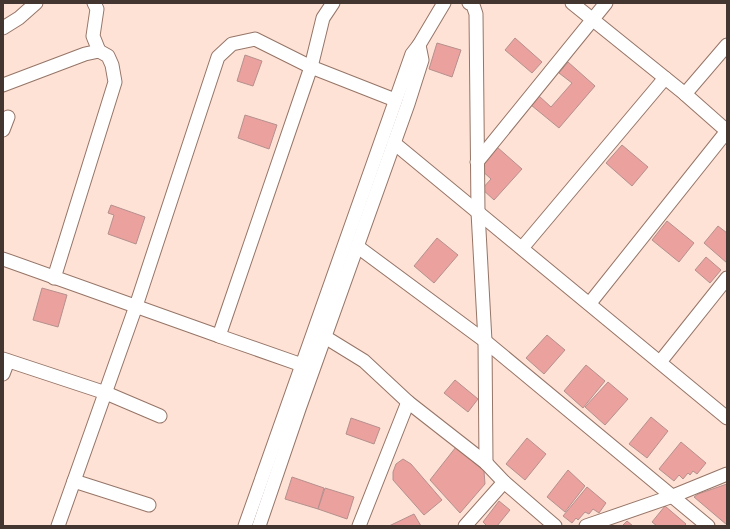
<svg xmlns="http://www.w3.org/2000/svg" width="730" height="529" font-family="'PT Sans',sans-serif">
	<rect width="100%" height="100%" fill="#ffe2d6"/>
	<g fill="#eba19d" stroke="#b5908e">
		<path d="M515 38 542 62 532 73 505 50Z"/>
		<path d="M437 43 461 50 452 77 429 69Z"/>
		<path d="M245 55 262 61 253 86 237 81Z"/>
		<path d="M568 62 595 86 559 128 531 105 539 96 551 107 572 83 559 73Z"/>
		<path d="M245 115 277 125 269 149 238 138Z"/>
		<path d="M622 145 648 167 632 186 606 163Z"/>
		<path d="M497 147 522 169 494 200 482 189 491 179 479 168Z"/>
		<path d="M111 205 145 217 136 244 108 234 114 215 108 213Z"/>
		<path d="M667 221 694 243 679 262 652 240Z"/>
		<path d="M718 226 727 233V263L704 243Z"/>
		<path d="M437 238 458 255 434 283 414 266Z"/>
		<path d="M706 257 721 270 710 283 695 270Z"/>
		<path d="M42 288 67 295 58 327 33 320Z"/>
		<path d="M547 335 565 350 544 374 526 358Z"/>
		<path d="M586 365 605 381 583 408 564 391Z"/>
		<path d="M455 380 478 399 468 412 444 393Z"/>
		<path d="M608 382 628 399 605 425 585 407Z"/>
		<path d="M651 417 668 431 647 458 629 444Z"/>
		<path d="M351 418 380 428 374 444 346 434Z"/>
		<path d="M527 438 546 454 525 480 506 464Z"/>
		<path d="M681 442 706 463 697 474 693 471 690 475 688 473 683 479 679 475 674 481 659 469Z"/>
		<path d="M456 447 484 471 485 484 460 513 430 480Z"/>
		<path d="M403 459 411 464 442 500 424 515 393 480V472L396 464Z"/>
		<path d="M568 470 585 486 565 512 547 497Z"/>
		<path d="M292 477 324 488 318 509 285 499Z"/>
		<path d="M727 484V525L694 497 698 494Z"/>
		<path d="M587 487 606 503 599 513 593 509 589 514 585 512 578 520 576 518 572 523 563 516Z"/>
		<path d="M325 488 354 497 347 519 318 509Z"/>
		<path d="M499 501 510 510 497 526H487L483 522Z"/>
		<path d="M665 506 686 524 684 526H657L652 522Z"/>
		<path d="M414 514 421 526H389Z"/>
		<path d="M627 521 633 526H622Z"/>
	</g>
	<g fill="none" stroke-linecap="round" stroke-linejoin="round">
		<g stroke="#957567" stroke-width="15">
			<g id="minor">
				<path d="M94 3 97 9 93 36 99 51"/>
				<path d="M469 3 473 5 476 14 478 212 485 341 486 463"/>
				<path d="M572 3 685 94 727 131"/>
				<path d="M3 28 19 18 36 3"/>
				<path d="M3 85 85 54 99 51 108 56 112 65 115 82 54 278"/>
				<path d="M685 94 727 45"/>
				<path d="M3 130 8 117"/>
				<path d="M394 143 727 418"/>
				<path d="M477 162 606 3"/>
				<path d="M358 247 485 341 708 526"/>
				<path d="M522 248 665 78"/>
				<path d="M3 259 219 336"/>
				<path d="M590 303 727 131"/>
				<path d="M325 337 364 361 408 402"/>
				<path d="M3 359 106 393 160 416"/>
				<path d="M660 362 727 278"/>
				<path d="M302 365 219 336 311 67 323 18 333 3"/>
				<path d="M3 374 8 361"/>
				<path d="M74 481 149 505"/>
				<path d="M58 526 136 306 218 57 232 44 255 39 311 67 395 100"/>
				<path d="M245 526 412 54 419 45 444 3"/>
				<path d="M259 526 299 409 408 104 422 60 419 45"/>
				<path d="M359 526 408 402 486 463 504 482 555 526"/>
				<path d="M465 526 504 482"/>
				<path d="M586 526 673 496 727 474"/>
			</g>
		</g>
		<use href="#minor" stroke="#fff" stroke-width="13"/>
	</g>
	<rect width="730" height="529" fill="none" stroke="#43352f" stroke-width="8"/>
</svg>
